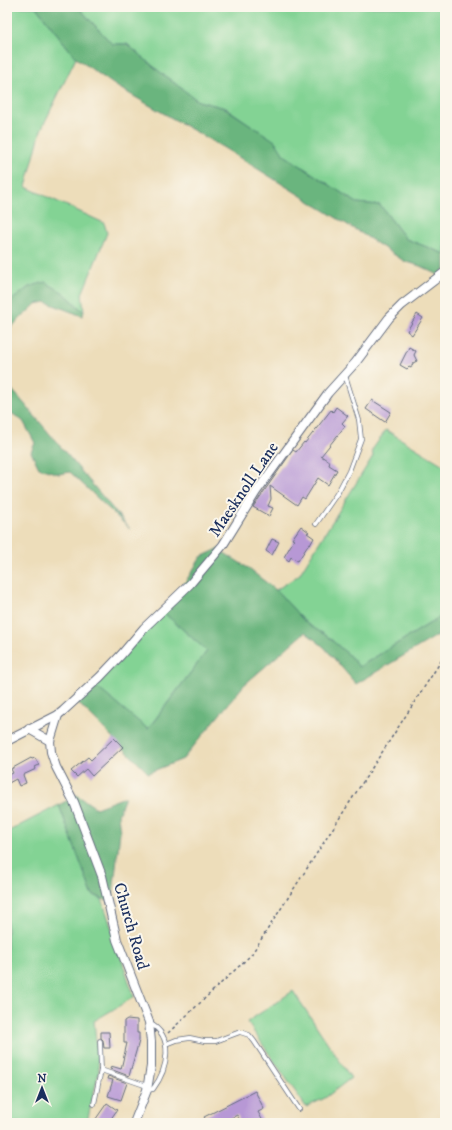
<svg xmlns="http://www.w3.org/2000/svg" width="452" height="1130" font-family="'IM FELL DW Pica',serif">
	<rect width="100%" height="100%" fill="#fbf7ec"/>
	<filter id="ink" filterUnits="userSpaceOnUse"><feTurbulence type="fractalNoise" baseFrequency=".025" numOctaves="2"/><feDisplacementMap in="SourceGraphic" scale="8" xChannelSelector="R" yChannelSelector="G"/><feConvolveMatrix kernelMatrix="1 2 1 2 8 2 1 2 1" color-interpolation-filters="sRGB"/></filter>
	<filter id="wash" filterUnits="userSpaceOnUse"><feTurbulence type="fractalNoise" baseFrequency=".012" numOctaves="4" result="noise"/><feDisplacementMap in="SourceGraphic" scale="16" xChannelSelector="R" yChannelSelector="G"/><feGaussianBlur stdDeviation="0.9" result="paint"/><feColorMatrix in="noise" values="0 0 0 0 0 0 0 0 0 0 0 0 0 0 0 0 0 1.4 0 .05"/><feComposite in="paint" operator="in"/></filter>
	<g filter="url(#wash)">
		<rect width="100%" height="100%" fill="#edddba"/>
		<g fill="#83d394" stroke="#4f8179">
			<path d="M7 7H36L76 58 41 130 26 187 104 223 107 233 82 294 84 312 64 293 29 287 7 304Z"/>
			<path d="M69 7H445V254L406 239 380 205 357 203 284 155 274 141 226 108 198 101 160 72 127 44H112L80 9Z"/>
			<path d="M386 430 445 466V614L359 667 351 657 327 636 307 624 276 590 299 575 373 456 372 450Z"/>
			<path d="M163 612 207 651 147 730 94 685Z"/>
			<path d="M59 805 92 894 102 899 134 997 94 1021 99 1071 87 1122 7 1123V832Z"/>
			<path d="M293 991 351 1078 325 1098 306 1107 247 1022Z"/>
		</g>
		<g fill="#6ab57e" stroke="#42726e">
			<path d="M36 7H69L80 9 112 44H127L160 72 198 101 225 108 275 141 284 155 357 203 380 205 406 239 445 254V269L439 275 420 266 404 261 364 235 224 148 116 86 76 58Z"/>
			<path d="M45 282 64 293 84 312 82 316 46 302 36 304 7 331V304L29 287Z"/>
			<path d="M7 384 22 401 130 529 70 472 59 474 39 468 31 452 35 443 23 421 7 410Z"/>
			<path d="M218 549 245 566 276 590 307 624 327 636 351 657 359 667 445 614V631L356 684 324 647 305 632 244 685 183 759 148 773 77 702 94 685 148 729 207 651 163 612 186 581 201 557Z"/>
			<path d="M77 795 96 808 125 797 118 815 120 832 112 903 92 894 59 805Z"/>
		</g>
		<g id="blocks">
			<g fill="#b798d5">
				<path d="M417 314 423 318 412 335 407 331Z"/>
				<path d="M409 347 416 351 414 355 417 361 413 363 411 368 409 367 407 369 400 365Z"/>
				<path d="M372 400 391 412 385 422 366 409Z"/>
				<path d="M336 407 348 416 342 423 345 426 321 456 330 462 329 465 337 470 328 485 318 478 305 499 302 497 297 505 270 486 271 499 268 506 273 508 269 516 253 507 293 450 296 452 304 442 305 443 331 410 333 412Z"/>
				<path d="M301 526 309 532 307 533 314 538 310 545 309 544 298 561 291 557 289 561 284 557 294 540 292 539Z"/>
				<path d="M272 539 279 542 272 555 266 551Z"/>
				<path d="M114 738 123 747 92 776 86 769 77 777 71 771 88 757 91 760Z"/>
				<path d="M31 758 32 759 35 758 39 765 35 767 36 769 23 775 26 783 19 786 16 779 7 784V776L13 773 11 769Z"/>
				<path d="M127 1019 137 1020V1033H139V1041L129 1076 110 1069 111 1066 121 1069 127 1043H124V1021Z"/>
				<path d="M101 1032H109L110 1048H104L103 1040 101 1038Z"/>
				<path d="M108 1076 127 1083 121 1100 108 1096 113 1080 107 1079Z"/>
				<path d="M255 1091 264 1109 258 1112 264 1123H241L237 1115 222 1123H208L204 1117Z"/>
				<path d="M107 1103 117 1110 108 1123H93Z"/>
			</g>
		</g>
	</g>
	<g filter="url(#ink)">
		<use href="#blocks" fill-opacity="0" stroke="#646c7e" stroke-width="1"/>
		<g fill="none" stroke-linecap="round" stroke-linejoin="round">
			<g stroke="#646c7e" stroke-width="5.5">
				<g id="service">
					<path d="M316 524 338 492 349 471 361 439 359 420 345 375"/>
					<path d="M166 1044 176 1040 190 1038 204 1041H216L240 1032 249 1035 254 1041 299 1109"/>
					<path d="M101 1070 147 1086"/>
					<path d="M147 1090 153 1089C168 1069 175 1036 149 1023"/>
					<path d="M94 1104 101 1070 100 1041"/>
				</g>
			</g>
			<g stroke="#646c7e" stroke-width="10">
				<g id="minor">
					<path d="M29 729 50 741 51 752 56 767 74 802 102 876 117 940 149 1022 151 1042V1066L147 1090 134 1123"/>
					<path d="M7 741 58 715 63 711 100 677 121 655 144 628 190 584 223 545 256 492 328 393 356 362 389 318 402 305 445 272"/>
					<path d="M50 741 58 715"/>
				</g>
			</g>
			<path stroke="#646c7e" stroke-width="1.5" stroke-dasharray="3 3" stroke-linecap="butt" d="M168 1033 251 955 445 655"/>
			<use href="#service" stroke="#fff" stroke-width="4"/>
			<use href="#minor" stroke="#fff" stroke-width="8"/>
		</g>
	</g>
	<g text-anchor="middle" stroke-width="4" stroke-linejoin="round" paint-order="stroke">
		<g font-size="17" fill="#1b2f5e" stroke="#fbf7ec">
			<text transform="translate(243 489) rotate(-56)" y="6">Maesknoll Lane</text>
			<text transform="translate(132 926) rotate(74)" y="6">Church Road</text>
		</g>
	</g>
	<rect width="452" height="1130" fill="none" stroke="#fbf7ec" stroke-width="24"/>
	<g transform="translate(42 1088)" stroke="#fbf7ec" stroke-width="3" paint-order="stroke">
	<path d="M0-3L7 15L0 10L-7 15Z" fill="#1b2f5e"/>
	<text y="-6" font-size="11" font-weight="bold" text-anchor="middle" fill="#1b2f5e">N</text>
	</g>
</svg>
